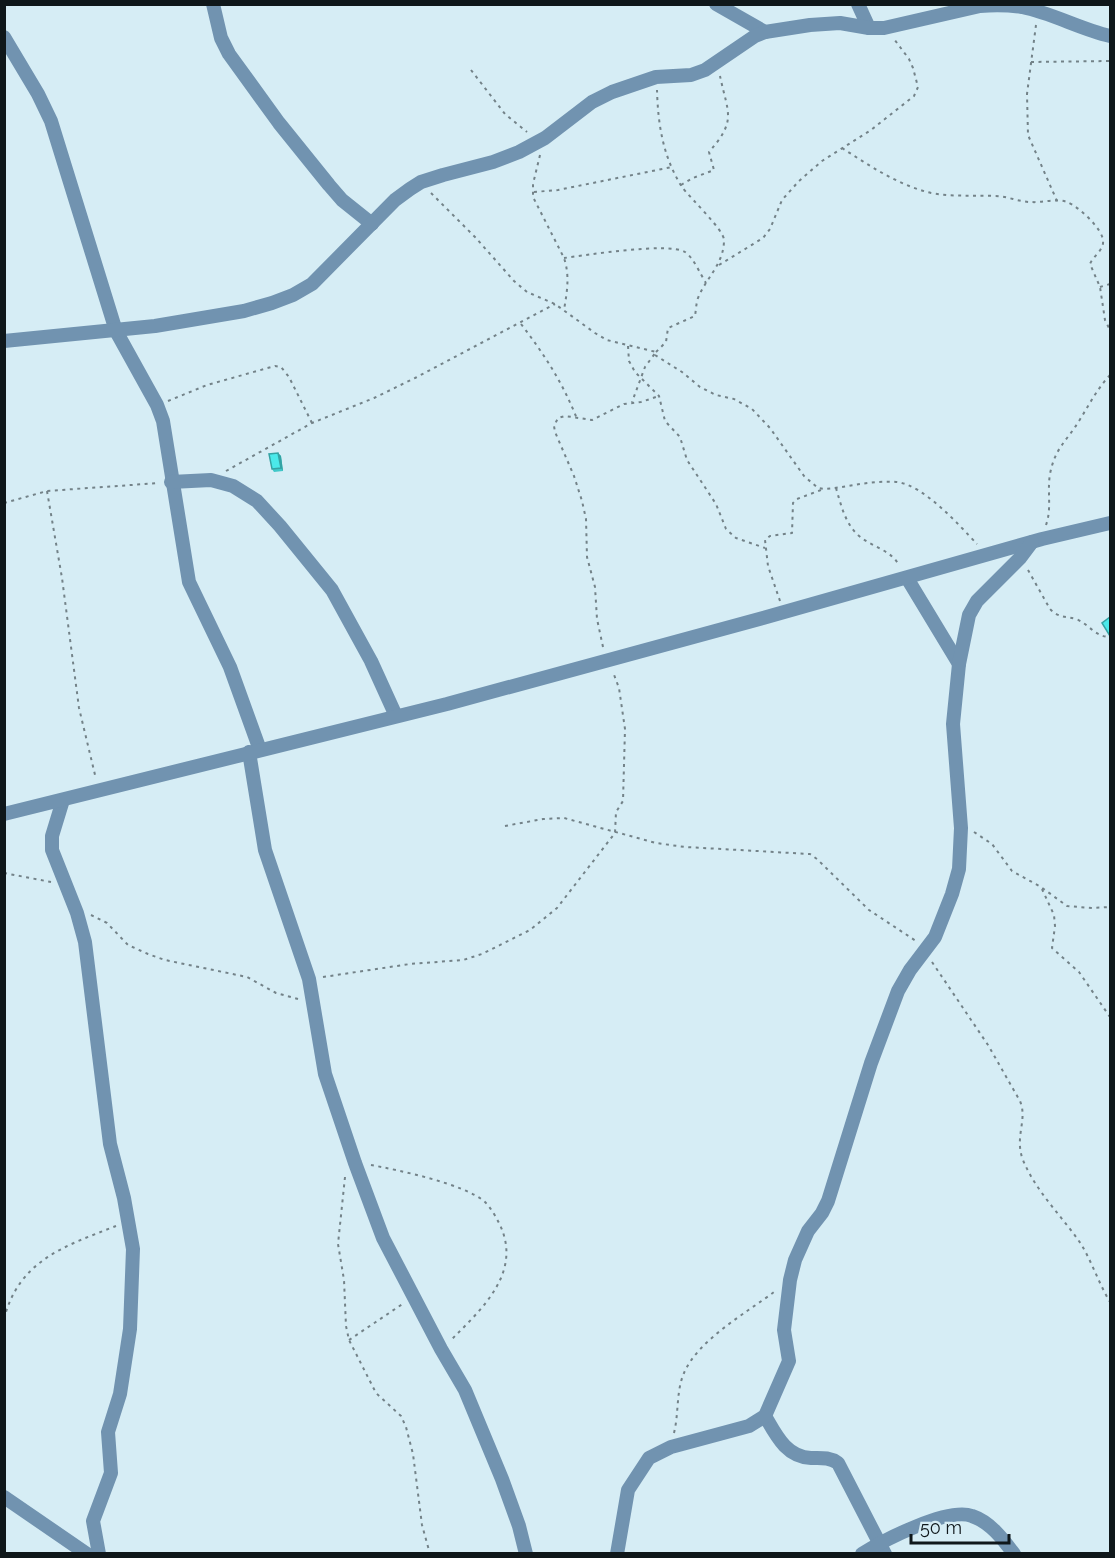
<svg xmlns="http://www.w3.org/2000/svg" width="1115" height="1558" font-family="Raleway,sans-serif">
	<rect width="100%" height="100%" fill="#d6edf5"/>
	<g fill="none" stroke-linecap="round" stroke-linejoin="round">
		<g stroke="#738288" stroke-width="2" stroke-dasharray="3 4.5" stroke-linecap="butt">
			<path d="M1036 25 1027 94 1028 135 1057 201"/>
			<path d="M1031 62 1110 61"/>
			<path d="M471 70 505 114 527 132"/>
			<path d="M842 148C870 166 898 185 931 193 953 197 973 195 995 196 1007 196 1019 202 1031 202 1042 203 1056 198 1067 202 1078 206 1103 229 1103 241 1104 250 1093 256 1090 264L1100 287 1105 320 1110 330"/>
			<path d="M540 155 533 184V197L564 258C570 276 567 292 564 310"/>
			<path d="M681 185 693 178 714 170 709 152C737 120 728 114 720 76"/>
			<path d="M534 192 558 190 672 167"/>
			<path d="M431 193 475 237 514 281 527 292 555 304 595 333 607 340 656 352 645 367 632 402"/>
			<path d="M564 258C587 255 668 242 685 252 694 258 700 274 706 283"/>
			<path d="M719 265 763 238 770 229 782 200 799 181 822 161 871 130 914 96 918 87 913 68 909 59 894 39"/>
			<path d="M1100 287 1110 284"/>
			<path d="M521 324C544 354 563 383 577 419"/>
			<path d="M628 346 629 361 635 372 659 396 665 421 680 437 687 460 716 504 726 529 736 538 765 548"/>
			<path d="M656 352 666 342 668 328 695 316C696 310 696 304 698 298 706 278 724 264 724 240 724 230 691 199 682 187 663 157 658 125 657 90"/>
			<path d="M655 355 682 372 700 387 716 395 734 399 752 409 770 428 804 476 818 488 825 489C849 487 872 480 896 482 923 484 959 525 977 544"/>
			<path d="M168 401 207 385 275 366 281 367 289 377 312 423"/>
			<path d="M226 471 312 423 374 398 415 378 555 304"/>
			<path d="M836 488C841 505 845 523 858 535 871 547 890 549 899 565"/>
			<path d="M47 491 62 578 79 708 96 779"/>
			<path d="M4 503 47 491 159 483"/>
			<path d="M1046 525C1052 508 1047 492 1050 474 1055 448 1066 442 1079 421 1089 405 1097 389 1110 375"/>
			<path d="M1028 570 1050 609C1058 618 1066 616 1076 619 1089 624 1095 637 1110 637"/>
			<path d="M780 601 768 566 765 540 770 536 792 533 793 503 797 499 821 490"/>
			<path d="M603 647 597 619 595 587 587 557 586 519 582 501 574 476 555 432 554 426 558 418 565 416 592 420 624 404 641 402 659 396"/>
			<path d="M505 826 543 819 564 818 656 843 685 847 810 854 817 859 869 910 916 941"/>
			<path d="M974 832 992 844 1012 871 1041 887 1067 906 1092 908 1110 907"/>
			<path d="M4 873 51 882"/>
			<path d="M1042 889 1054 915 1055 926 1052 948 1079 972 1110 1017"/>
			<path d="M91 915 107 923 128 945 148 954 165 960 247 977 276 993 298 999"/>
			<path d="M932 962 988 1045 1020 1101C1028 1120 1014 1137 1023 1160 1036 1192 1062 1216 1081 1244 1092 1262 1099 1284 1110 1302"/>
			<path d="M323 977 410 964 463 960 482 954 530 930 557 908 615 833 616 812 623 801 625 729 619 688 613 672"/>
			<path d="M371 1165C398 1170 465 1184 485 1202 491 1208 496 1217 500 1225 522 1272 483 1308 452 1339"/>
			<path d="M345 1177 338 1244 344 1280 346 1326 349 1340 376 1393 401 1416 406 1427 413 1454 422 1525 430 1554"/>
			<path d="M4 1319C19 1260 65 1246 116 1226"/>
			<path d="M349 1340 404 1303"/>
			<path d="M674 1433C679 1413 676 1391 684 1373 698 1340 746 1313 774 1292"/>
		</g>
		<g stroke="#7193b0" stroke-width="14">
			<path d="M213 4 221 38 229 54 279 123 329 185 342 200 372 224"/>
			<path d="M716 4 765 32"/>
			<path d="M858 4 869 28"/>
			<path d="M4 37 38 94 51 121 116 331 157 405 163 421 189 582 230 667 260 750"/>
			<path d="M4 341 155 326 244 311 272 303 293 295 312 284 395 200 410 189 421 182 443 175 493 162 519 152 545 138 592 102 612 92 656 77 691 75 705 70 755 36 765 32 810 25 840 23 869 28H884L980 6C994 5 1008 5 1022 7 1052 13 1080 29 1110 36"/>
			<path d="M171 482 211 480 233 486 257 501 280 526 332 590 371 661 396 716"/>
			<path d="M907 578 959 664"/>
			<path d="M249 752 265 850 309 979 325 1074 355 1163 383 1238 441 1349 465 1390 502 1479 519 1526 526 1554"/>
			<path d="M63 800 52 836V850L77 913 85 942 110 1144 124 1198 133 1249 130 1329 120 1394 108 1432 111 1473 93 1521 99 1554"/>
			<path d="M4 814 447 704 763 618 1042 539 1110 523"/>
			<path d="M765 1416C776 1435 786 1457 811 1458 822 1458 829 1457 838 1463L885 1554"/>
			<path d="M4 1497 87 1554"/>
			<path d="M617 1554 628 1490 649 1458 671 1447 749 1426 765 1416 789 1361 784 1330 790 1280 795 1260 808 1231 822 1213 828 1201 871 1063 898 991 910 970 935 937 952 894 959 869 961 828 953 724 959 664 969 615 977 601 1020 558 1032 542"/>
			<path d="M862 1554C884 1540 948 1507 972 1516 990 1522 1003 1539 1014 1554"/>
		</g>
	</g>
	<path fill="#40c8c9" d="M278 453 281 456 283 471 274 472 272 469Z"/>
	<path fill="#34a3a4" d="M278 453 281 456 283 471 281 468Z"/>
	<g fill="#4be9ea" stroke="#34a3a4" stroke-width="1.5">
		<path d="M278 453 281 468 272 469 269 454Z"/>
		<path d="M1110 617V636L1102 623Z"/>
	</g>
	<rect width="1115" height="1558" fill="none" stroke="#0f171a" stroke-width="12"/>
	<path d="M911 1534v9h98v-9" fill="none" stroke="#0f171a" stroke-width="3"/>
	<text x="920" y="1534" font-size="18" fill="#0f171a" stroke="#d6edf5" stroke-width="4.5" paint-order="stroke">50 m</text>
</svg>
